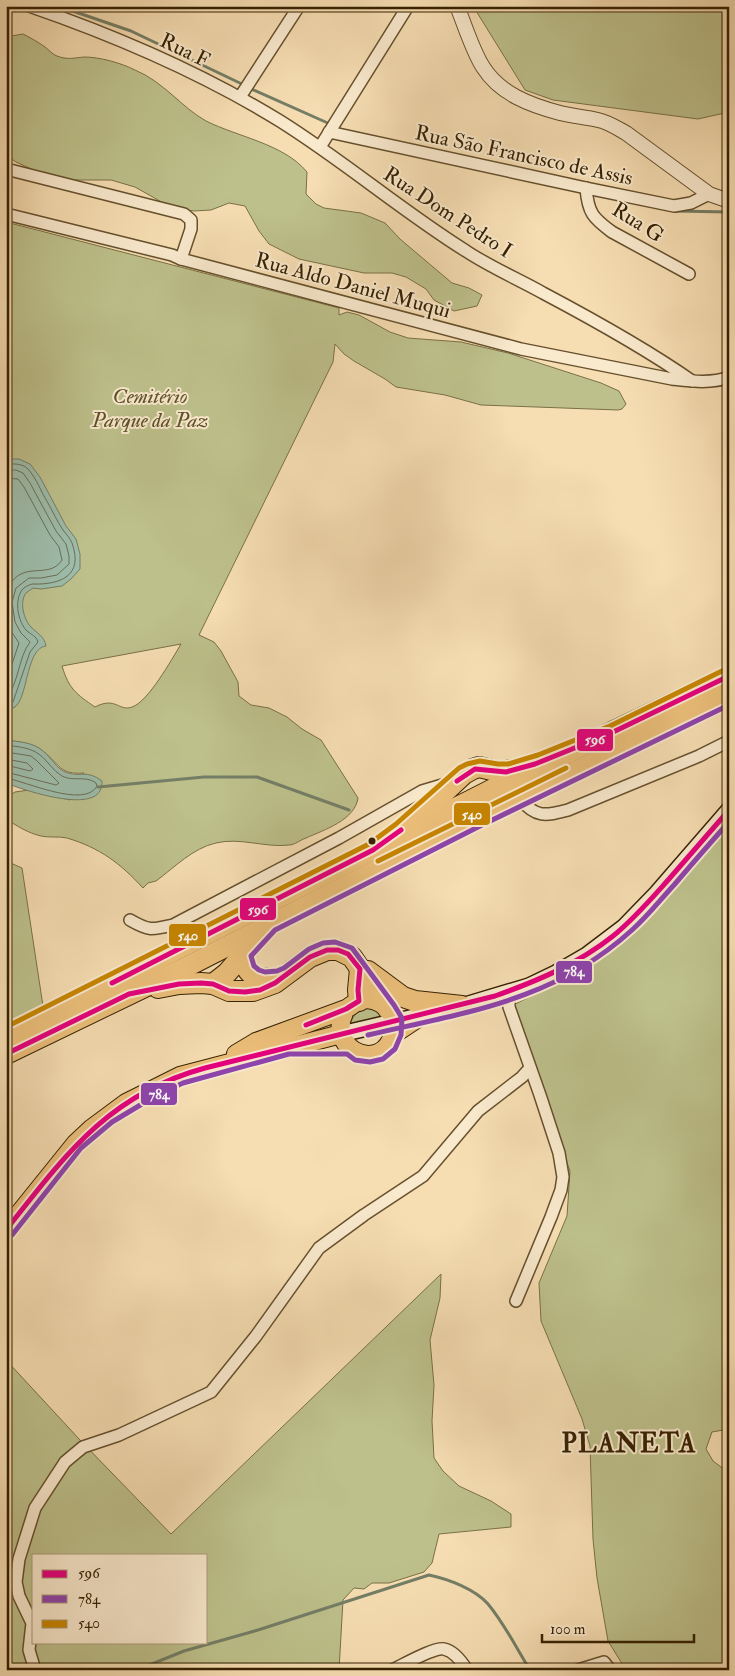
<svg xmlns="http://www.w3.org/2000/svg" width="735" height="1676" font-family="'IM FELL Double Pica',serif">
	<rect width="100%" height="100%" fill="#f6ddb2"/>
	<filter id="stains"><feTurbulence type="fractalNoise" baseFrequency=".004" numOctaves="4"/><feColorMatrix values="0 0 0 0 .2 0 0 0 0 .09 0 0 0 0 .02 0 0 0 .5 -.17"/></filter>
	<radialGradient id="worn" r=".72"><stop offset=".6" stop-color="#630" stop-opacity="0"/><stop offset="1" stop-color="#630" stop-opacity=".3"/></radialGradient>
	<g fill="#bdc08b" stroke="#7a7046" fill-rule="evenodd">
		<path d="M473 6H729V112L698 119 553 100 525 90Z"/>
		<path d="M23 34C31 38 38 42 45 47 49 50 53 55 57 56 67 60 74 58 84 57 100 57 121 63 135 70 164 82 181 107 206 121 238 137 284 144 307 172L306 194 316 204 324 208 361 213 385 223 400 239 452 283 469 288 482 295 477 306 454 311 434 300 426 289 406 277 392 273H364L299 259 269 244 259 231 245 206 229 203 211 210 194 211 172 208 135 187 111 180H65L38 172 16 162 6 155V37Z"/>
		<path d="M6 222 339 308V315L347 312 359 315 390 332 408 338 461 342 508 353 601 383 619 391 626 404 622 409 618 410 481 405 445 395 396 387 385 379 354 361 344 354 335 344 333 362 199 635 214 642 221 651 238 682 239 696 251 705 269 708 287 717 302 729 321 740 358 798C355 820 324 830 306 838 300 840 295 845 289 845 265 848 240 837 216 843 193 848 175 867 156 881L148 883 143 888C120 863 100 848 67 838 59 836 49 838 41 836 28 833 17 826 6 819V798L15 792 29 790 70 800 84 773C60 775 60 765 44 752 34 743 19 742 6 740V712L16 706 6 676ZM181 644C172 659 148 702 132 707 119 712 116 696 95 707 76 694 69 689 62 666Z"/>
		<path d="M729 835V1429L712 1432 706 1449 713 1461 729 1473V1670H626L608 1641 597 1578 593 1539 590 1446 582 1419 541 1321 539 1283 567 1216 570 1171 510 1011 511 1006 546 989 585 964 618 947 709 846 719 836Z"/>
		<path d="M6 861 22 868 43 1006 6 1025Z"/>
		<path d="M370 1006 386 1015 350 1025C353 1014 359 1010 370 1006Z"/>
		<path d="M441 1274 440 1298 430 1340 434 1385 432 1421 434 1458 443 1471 459 1486 491 1501 511 1514V1527L439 1534 432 1563 424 1572 389 1583H372L364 1589 354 1588 343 1600 339 1670H6V1360L80 1440 171 1534ZM34 1555H206V1642H34Z"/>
	</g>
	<g fill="#9dbcaa" stroke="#747e66">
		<path d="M6 459H19L30 464 40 477 66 526 76 539 80 554V569L71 579 62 586 41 589 33 588C31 590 28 591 26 593 19 602 24 620 31 627 38 634 44 636 46 646 27 648 28 692 17 705 14 708 9 710 6 712Z"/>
		<path d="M6 740C19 742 33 742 43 751 51 757 56 768 65 772 80 778 86 769 102 781 102 788 100 794 93 797 74 806 26 791 6 783Z"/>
	</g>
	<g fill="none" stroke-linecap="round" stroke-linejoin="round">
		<g stroke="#6a6e56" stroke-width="1">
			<path d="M6 464C14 464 22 463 28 469 37 479 41 492 48 503 53 512 57 521 63 530 66 534 70 538 72 543 84 576 60 585 32 584 29 585 24 587 22 590 14 601 18 622 27 631 32 635 36 636 38 642L30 652 13 702 6 706"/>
			<path d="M6 470H16L23 473 30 483 56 531 66 544 69 556V564L57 575 41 578H29L16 588 12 602 15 622 21 633 30 642C18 658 19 683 6 699"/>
			<path d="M6 478 18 479 24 487 50 535 59 547 62 560C48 582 19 556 6 593"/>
			<path d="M6 619 9 628 19 643 6 682"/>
			<path d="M6 745C18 747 30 747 40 755 48 761 53 771 62 776 73 782 86 775 96 783L97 786C85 809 25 781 6 778"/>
			<path d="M6 752 31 756 36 760 59 783 56 785 6 772"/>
			<path d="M6 759 27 763 33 769 30 771 6 765"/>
		</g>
		<g stroke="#747e66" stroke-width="3">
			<path d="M58 6 131 31 244 85"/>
			<path d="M249 88 330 124"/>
			<path d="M674 211 729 212"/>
			<path d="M98 787 204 777H257L349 810"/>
			<path d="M137 1670 184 1651 258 1630 429 1575C448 1579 475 1589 488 1604 504 1623 517 1649 530 1670"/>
		</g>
		<g stroke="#66502d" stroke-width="14">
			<g id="minor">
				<path d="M29 6C116 36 202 73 280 121 344 161 402 211 466 251 490 267 518 279 543 293 594 320 645 348 692 381"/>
				<path d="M240 97 299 6"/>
				<path d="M329 132 586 188 674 206 691 203 709 194"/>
				<path d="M320 147 408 6"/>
				<path d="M6 169 184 214 191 220V229L181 259"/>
				<path d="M586 188C588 213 593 218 612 232L689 274"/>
				<path d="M6 214 172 255 181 259 521 349 672 379C690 381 712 384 729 377"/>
				<path d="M520 799C536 818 545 816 568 810L699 756 729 741"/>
				<path d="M130 920C149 931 152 930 173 925L339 838 422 791 449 783"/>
				<path d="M509 992V1007L540 1095 559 1153 563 1177 561 1190 551 1217 516 1301"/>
				<path d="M35 1670 29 1650 32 1623 19 1596 16 1582 19 1559 35 1508 65 1462 83 1447 119 1435 211 1392 256 1336 319 1248 364 1215 423 1176 478 1111 522 1077 530 1068"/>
				<path d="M392 1670C403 1665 434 1647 444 1649 454 1651 462 1662 467 1670"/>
				<path d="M578 1670 604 1662 610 1670"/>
			</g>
		</g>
		<g stroke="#66502d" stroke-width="16">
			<path id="tertiary" d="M457 6C464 23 473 52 483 67 500 94 530 105 560 113 572 116 585 117 598 120 608 122 617 128 626 133L709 194 729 201"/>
		</g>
		<g stroke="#362101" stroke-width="18">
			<path id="secondary" d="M341 1034 462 1006 529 986 556 973 587 955 624 927 657 893 729 810"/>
		</g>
		<g stroke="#362101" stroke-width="20">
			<g id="primary">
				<path d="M394 1034 421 1016"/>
				<path d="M236 1054 256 1042 346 1009C350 1007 354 1003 359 1001 373 995 391 1006 394 1021 396 1027 394 1034 391 1040 375 1073 324 1046 346 1009"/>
				<path d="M6 1230 76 1143 91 1129 126 1103 180 1076 341 1034"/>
			</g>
		</g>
		<g stroke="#362101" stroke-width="22">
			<g id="motorway">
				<path d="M410 822 434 802 464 774 473 769 479 767 500 772 523 768"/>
				<path d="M243 954C245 978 259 980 279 978"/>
				<path d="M368 971 403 997 415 1001 462 1006"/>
				<path d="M213 984 227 973 262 933"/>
				<path d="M158 988 179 984 201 983 213 984 229 991H253L275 983 310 957 327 950H338L352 957 388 1009"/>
				<path d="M359 1001 358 990 360 969"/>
				<path d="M6 1036 495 788 729 676"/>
				<path d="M6 1054 186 967 479 818 729 697"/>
			</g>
		</g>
		<use href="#minor" stroke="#f9e9cd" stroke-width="11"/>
		<use href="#tertiary" stroke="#f9e9cd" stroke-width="14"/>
		<use href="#secondary" stroke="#f9e9cd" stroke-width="15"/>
		<use href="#primary" stroke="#ebbe79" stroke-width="18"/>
		<use href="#motorway" stroke="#ebbe79" stroke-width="20"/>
		<g stroke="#f9e9cd" stroke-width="9">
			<g id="bus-1">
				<path d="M457 781 475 769 506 772 535 764 609 734 729 676"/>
				<path d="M112 983 373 850 401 830"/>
				<path d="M6 1054 129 994 179 984 201 983 213 984 229 991 245 992 260 990 275 983 310 957 327 950H338L348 954 360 969 358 990 359 1001 346 1009 306 1025"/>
				<path d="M6 1230C65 1155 109 1094 205 1068L495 996C537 981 578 964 613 936 634 919 651 899 669 879 689 856 709 833 729 810"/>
			</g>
		</g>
		<g stroke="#f9e9cd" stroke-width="9">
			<g id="bus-2">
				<path d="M368 1035C467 1012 554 1001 632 930 648 916 660 900 674 885 692 864 710 843 729 822"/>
				<path d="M12 1235 81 1148 112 1122 157 1095 183 1083 289 1054H347L355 1060 370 1062 383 1059 395 1049 401 1035 402 1018 394 1005 352 948 335 942 323 943 309 949 284 968 277 971 265 972 259 970 254 966 251 956 275 930 482 825 729 705"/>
			</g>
		</g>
		<g stroke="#f9e9cd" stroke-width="9">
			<g id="bus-3">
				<path d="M378 861 566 768"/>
				<path d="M6 1027 369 844 396 824 459 768 467 764 480 761 498 764H508L538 755 610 726 726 669"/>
			</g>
		</g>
		<use href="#bus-1" stroke="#e5007d" stroke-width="5"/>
		<use href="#bus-2" stroke="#8e44ad" stroke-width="5"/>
		<use href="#bus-3" stroke="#c78500" stroke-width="5"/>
	</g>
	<circle fill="#362101" stroke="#f9e9cd" stroke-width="2" cx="372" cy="841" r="4.5"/>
	<g text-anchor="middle" stroke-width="4" stroke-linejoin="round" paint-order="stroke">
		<g font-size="21" fill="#362101" stroke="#f9e9cd">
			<text transform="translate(185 50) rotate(26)" y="7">Rua F</text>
			<text transform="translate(524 155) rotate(12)" y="7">Rua São Francisco de Assis</text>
			<text transform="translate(448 212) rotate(33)" y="7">Rua Dom Pedro I</text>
			<text transform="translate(638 222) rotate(32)" y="7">Rua G</text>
			<text transform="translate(353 285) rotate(15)" y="7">Rua Aldo Daniel Muqui</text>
		</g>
		<g font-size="21" font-style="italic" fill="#5e512a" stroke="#f9e9cd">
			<text x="150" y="403">Cemitério<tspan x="150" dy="24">Parque da Paz</tspan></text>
		</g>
		<g font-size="26" font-weight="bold" letter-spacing="1" fill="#362101" stroke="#f9e9cd">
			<text x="629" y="1452">PLANETA</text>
		</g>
	</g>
	<g stroke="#f9e9cd" stroke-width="2">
		<rect x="576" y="728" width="38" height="24" rx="5" fill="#e5007d"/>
		<rect x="453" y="802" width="38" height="24" rx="5" fill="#c78500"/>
		<rect x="239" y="897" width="38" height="24" rx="5" fill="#e5007d"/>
		<rect x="168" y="923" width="39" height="24" rx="5" fill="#c78500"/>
		<rect x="555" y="960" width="38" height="24" rx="5" fill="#8e44ad"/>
		<rect x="140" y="1082" width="38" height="24" rx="5" fill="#8e44ad"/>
	</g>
	<g font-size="14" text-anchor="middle" font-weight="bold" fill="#fff">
		<text x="595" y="744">596</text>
		<text x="472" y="819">540</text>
		<text x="258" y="914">596</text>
		<text x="188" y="940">540</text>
		<text x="574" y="976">784</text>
		<text x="159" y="1099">784</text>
	</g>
	<rect width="735" height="1676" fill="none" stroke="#f6ddb2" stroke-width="25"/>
	<rect x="8" y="8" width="720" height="1661" fill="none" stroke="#362101" stroke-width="2.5"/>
	<rect x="12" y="12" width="710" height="1651" fill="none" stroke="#362101"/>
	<rect x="32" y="1554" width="175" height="90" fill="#f9e9cd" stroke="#ab997b"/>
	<rect x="42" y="1570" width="25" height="8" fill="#e5007d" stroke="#ab997b"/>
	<text x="78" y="1578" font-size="15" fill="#362101">596</text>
	<rect x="42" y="1595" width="25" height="8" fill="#8e44ad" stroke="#ab997b"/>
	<text x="78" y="1604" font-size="15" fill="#362101">784</text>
	<rect x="42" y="1620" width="25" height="8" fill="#c78500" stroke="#ab997b"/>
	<text x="78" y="1628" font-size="15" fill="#362101">540</text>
	<path d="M542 1634v8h152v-8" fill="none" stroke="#362101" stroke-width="2.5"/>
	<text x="550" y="1634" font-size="15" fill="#362101" stroke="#f9e9cd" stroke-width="4" paint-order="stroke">100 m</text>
	<rect width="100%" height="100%" filter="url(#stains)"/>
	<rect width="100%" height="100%" fill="url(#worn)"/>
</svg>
